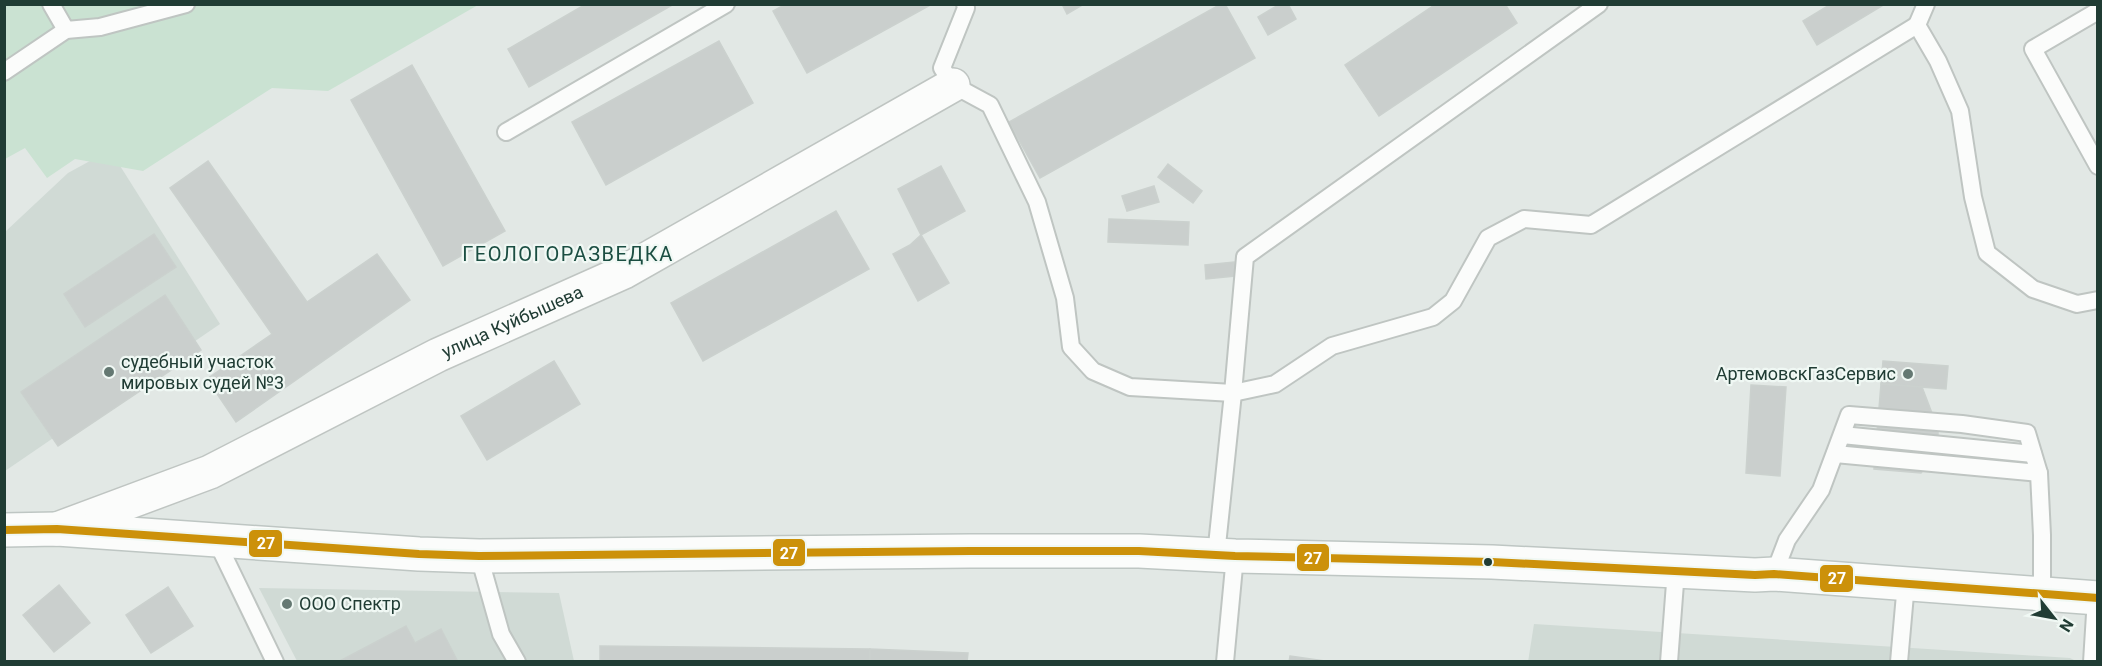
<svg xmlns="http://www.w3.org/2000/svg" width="2102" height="666" font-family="Roboto,sans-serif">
	<rect width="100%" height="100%" fill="#e2e8e5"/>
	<g fill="#d0dad5">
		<path d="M110 150 220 324 5 471V232L68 173Z"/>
		<path d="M259 588 559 593 574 661H297Z"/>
		<path d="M1534 624 2070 658 2076 661 1528 662Z"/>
	</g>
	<path fill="#cae2d2" d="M5 5H478L328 91 272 88 143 171 75 159 47 178 25 148 5 159Z"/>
	<g fill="#cacfcd" stroke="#cbd1ce" stroke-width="1.5">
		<path d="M586 4H674L529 87 508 49Z"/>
		<path d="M786 4H932L807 73 773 11Z"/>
		<path d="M1062 4H1084L1067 14Z"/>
		<path d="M1221 4H1225L1255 58 1040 178 1009 122Z"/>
		<path d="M1280 4H1288L1296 19 1268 35 1258 17Z"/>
		<path d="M1436 4H1505L1517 23 1379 116 1345 65Z"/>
		<path d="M1831 4H1885L1817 45 1803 21Z"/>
		<path d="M719 41 753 103 606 185 572 122Z"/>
		<path d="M412 65 505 231 443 266 351 100Z"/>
		<path d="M208 161 307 302 377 254 410 300 236 422 207 379 272 334 170 188Z"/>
		<path d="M1168 164 1202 191 1193 203 1158 177Z"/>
		<path d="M941 166 965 211 921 235 898 189Z"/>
		<path d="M1154 186 1159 202 1127 211 1122 196Z"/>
		<path d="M836 211 869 269 703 361 671 303Z"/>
		<path d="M1109 219 1189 222 1188 245 1108 242Z"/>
		<path d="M154 234 176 267 85 327 64 294Z"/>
		<path d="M921 235 949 283 918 301 893 254 910 245Z"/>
		<path d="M1234 262 1235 276 1206 279 1205 265Z"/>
		<path d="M165 295 201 350 58 446 21 392Z"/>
		<path d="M554 361 580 404 487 460 461 416Z"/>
		<path d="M1883 361 1948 366 1946 389 1881 384Z"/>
		<path d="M1881 384 1922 387 1938 429V454L1921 473 1874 469Z"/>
		<path d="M1751 385 1786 387 1780 476 1746 473Z"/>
		<path d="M59 585 90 623 54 652 23 615Z"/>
		<path d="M168 587 193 626 151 653 126 615Z"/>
		<path d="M406 626 415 643 441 629 458 662H338Z"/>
		<path d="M600 646 870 649V662H600Z"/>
		<path d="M870 649 968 653 967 662H870Z"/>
		<path d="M1290 656 1332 662H1289Z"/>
	</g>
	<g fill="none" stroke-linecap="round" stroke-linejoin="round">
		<g stroke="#bfc5c2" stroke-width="20">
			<g id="lane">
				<path d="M51 4 66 30"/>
				<path d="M965 4 966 8 942 68 953 85 990 105 1037 202 1065 298 1071 347 1093 371 1130 387 1233 393 1275 384 1332 346 1433 317 1453 301 1488 238 1524 219 1591 225 1917 25"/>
				<path d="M1926 4 1917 25 1938 61 1960 111 1973 197 1987 253 2033 289 2077 304 2098 300"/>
				<path d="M2098 11 2033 49 2098 166"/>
				<path d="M4 72 66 30 100 27 186 4"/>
				<path d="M506 132 726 4"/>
				<path d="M1842 435 2033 454"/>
				<path d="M1835 454 2039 473"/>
				<path d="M217 542 275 662"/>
				<path d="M1216 555 1233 393 1245 257 1599 4"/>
				<path d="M479 556 501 634 517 662"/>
				<path d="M1774 574 1787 540 1821 490 1849 415 1962 424 2027 433 2039 473 2042 535V593"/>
				<path d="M1225 662 1235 556"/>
				<path d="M1669 662 1676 570"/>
				<path d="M1899 662 1906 583"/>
				<path d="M2092 662 2096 598"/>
			</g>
		</g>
		<g stroke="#bfc5c2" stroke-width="36">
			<g id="street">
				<path id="s1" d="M57 529 210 472 438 355 624 272 953 85"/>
			</g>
		</g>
		<g stroke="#bec6c3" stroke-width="36">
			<path id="secondary" d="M4 530 57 529 419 554 479 556 970 551H1139L1235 556 1492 562 1755 575 1774 574 2098 598"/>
		</g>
		<use href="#lane" stroke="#fbfcfb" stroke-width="16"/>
		<use href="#street" stroke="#fbfcfb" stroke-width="33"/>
		<use href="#secondary" stroke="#fbfcfb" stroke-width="33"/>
		<g stroke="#f0f8f4" stroke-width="12">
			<path id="bus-1" d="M4 530 57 529 419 554 479 556 970 551H1139L1235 556 1492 562 1755 575 1774 574 2098 598"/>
		</g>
		<use href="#bus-1" stroke="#cc910a" stroke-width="8"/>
	</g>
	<g fill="#647872" stroke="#f0f8f4" stroke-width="2">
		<circle cx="109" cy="372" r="6"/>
		<circle cx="1908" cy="374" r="6"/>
		<circle cx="287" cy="604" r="6"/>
	</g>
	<circle fill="#203c34" stroke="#f0f8f4" stroke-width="2" cx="1488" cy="562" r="5"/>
	<g text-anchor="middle" stroke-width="4.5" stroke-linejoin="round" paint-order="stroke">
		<g font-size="18" fill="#203c34" stroke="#f0f8f4">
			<text dy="6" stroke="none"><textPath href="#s1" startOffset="501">улица Куйбышева</textPath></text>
		</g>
		<g font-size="18" fill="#203c34" stroke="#f0f8f4" text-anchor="start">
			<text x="121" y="368">судебный участок<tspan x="121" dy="21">мировых судей №3</tspan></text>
			<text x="1896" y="380" text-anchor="end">АртемовскГазСервис</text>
			<text x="299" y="610">ООО Спектр</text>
		</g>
		<g font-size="20" letter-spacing="1.5" fill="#1b4e42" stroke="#f0f8f4">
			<text x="568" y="261">ГЕОЛОГОРАЗВЕДКА</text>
		</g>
	</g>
	<g stroke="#f0f8f4" stroke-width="2">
		<rect x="248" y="529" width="35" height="29" rx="6" fill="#cc910a"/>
		<rect x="772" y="538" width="34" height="29" rx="6" fill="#cc910a"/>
		<rect x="1296" y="543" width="34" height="29" rx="6" fill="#cc910a"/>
		<rect x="1819" y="564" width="35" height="29" rx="6" fill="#cc910a"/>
	</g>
	<g font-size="16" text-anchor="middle" font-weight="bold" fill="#fff">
		<text x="266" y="549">27</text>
		<text x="789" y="559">27</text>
		<text x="1313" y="564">27</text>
		<text x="1837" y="584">27</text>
	</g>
	<rect width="2102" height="666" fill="none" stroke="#203c34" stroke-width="12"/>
	<g transform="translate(2054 618) rotate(121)" stroke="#f0f8f4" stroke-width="4.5" paint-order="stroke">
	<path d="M0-4.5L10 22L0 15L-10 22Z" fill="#203c34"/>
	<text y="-9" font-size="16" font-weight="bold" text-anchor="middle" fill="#203c34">N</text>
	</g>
</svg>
